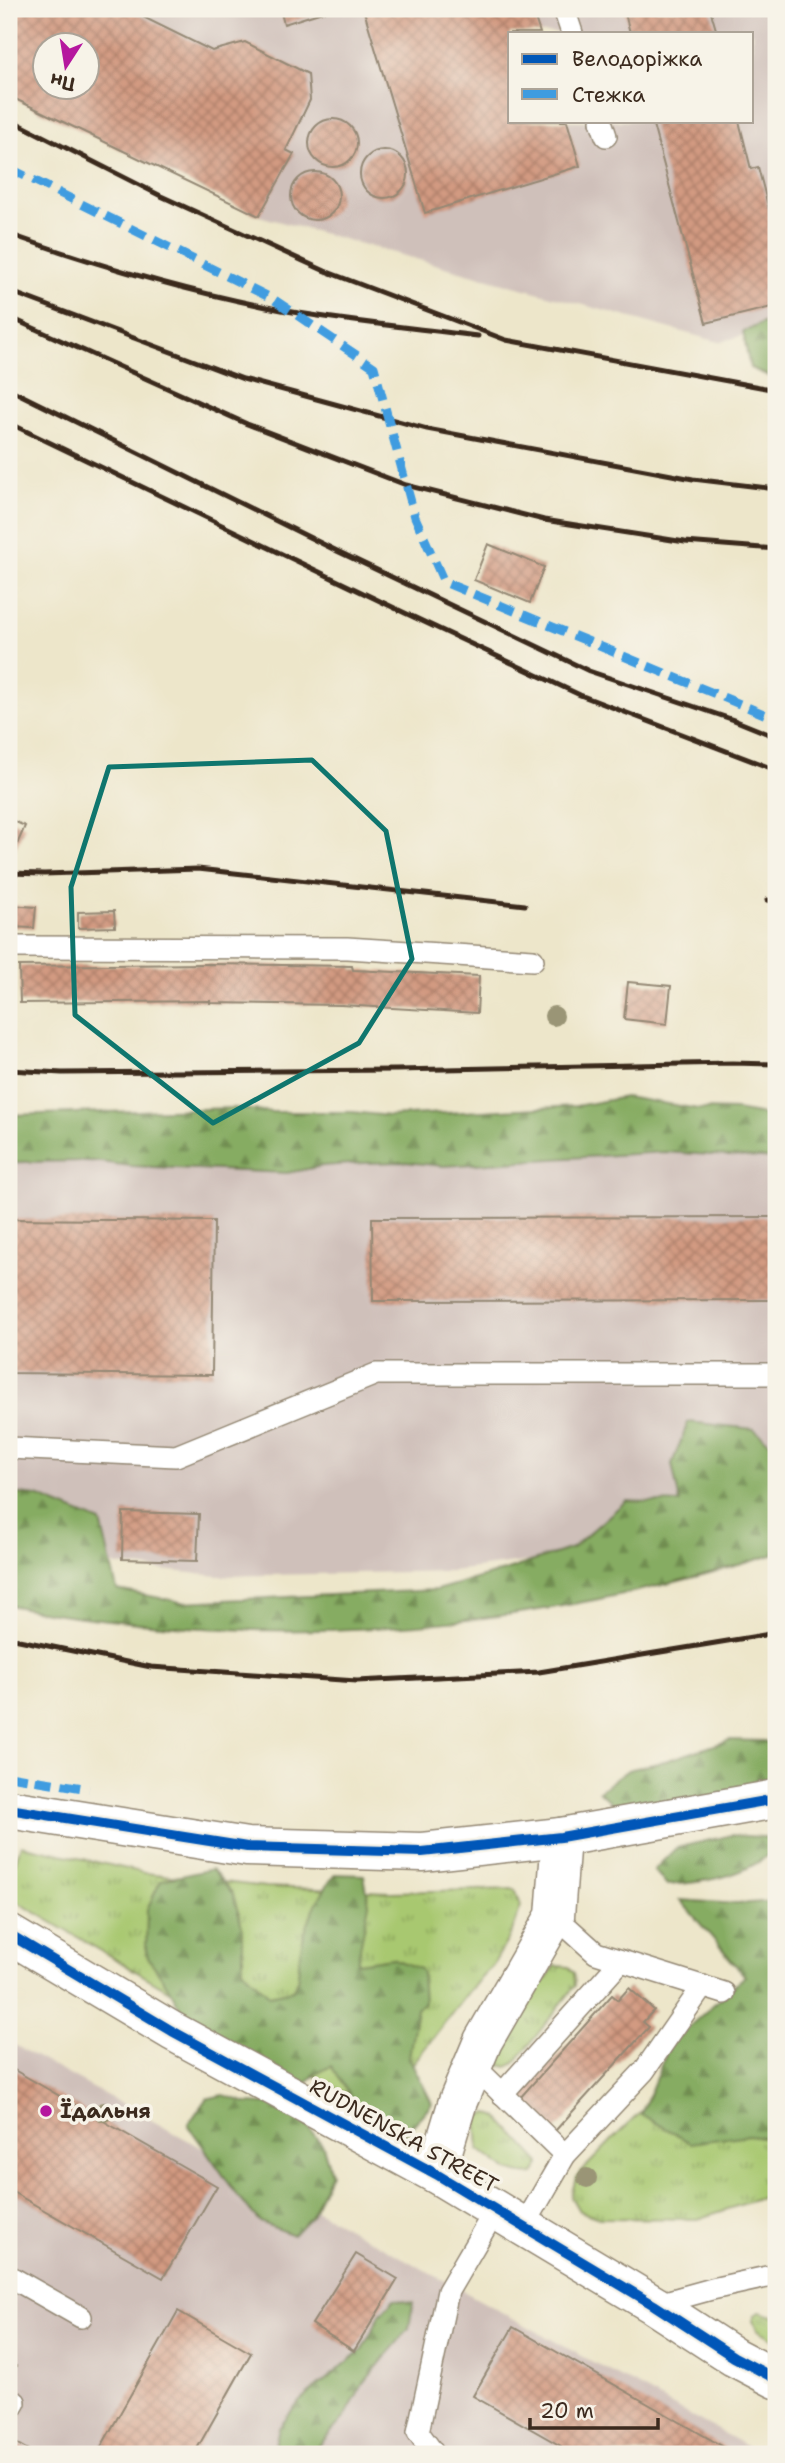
<svg xmlns="http://www.w3.org/2000/svg" width="785" height="2463" font-family="'Shantell Sans',sans-serif">
	<defs>
		<pattern id="grass-tufts" width="24" height="20" patternUnits="userSpaceOnUse" patternTransform="scale(1.75)"><rect width="24" height="20" fill="#a8c870"/><path d="M3 7l-1-3M5 7V3M7 7l1-3M15 17l-1-3M17 17v-4M19 17l1-3" fill="none" stroke="#8aa35b"/></pattern>
		<pattern id="forest-firs" width="22" height="20" patternUnits="userSpaceOnUse" patternTransform="scale(1.75)"><rect width="22" height="20" fill="#86ac62"/><path d="M5 1l3.5 6h-7zM16 11l3.5 6h-7z" fill="#6f8c50"/></pattern>
		<pattern id="building-cross-hatch" width="8" height="8" patternUnits="userSpaceOnUse" patternTransform="scale(1.75)"><rect width="8" height="8" fill="#d29a81"/><path d="M0 0l8 8M0 8l8-8" fill="none" stroke="#ac7e69"/></pattern>
	</defs>
	<rect width="100%" height="100%" fill="#f7f3e8"/>
	<filter id="ink" filterUnits="userSpaceOnUse"><feTurbulence type="fractalNoise" baseFrequency=".0143" numOctaves="2"/><feDisplacementMap in="SourceGraphic" scale="14" xChannelSelector="R" yChannelSelector="G"/><feConvolveMatrix kernelMatrix="1 2 1 2 8 2 1 2 1" color-interpolation-filters="sRGB"/></filter>
	<filter id="wash" filterUnits="userSpaceOnUse"><feTurbulence type="fractalNoise" baseFrequency=".00686" numOctaves="4" result="noise"/><feDisplacementMap in="SourceGraphic" scale="28" xChannelSelector="R" yChannelSelector="G"/><feGaussianBlur stdDeviation="1.57" result="paint"/><feColorMatrix in="noise" values="0 0 0 0 0 0 0 0 0 0 0 0 0 0 0 0 0 1.4 0 .05"/><feComposite in="paint" operator="in"/></filter>
	<g filter="url(#wash)">
		<rect width="100%" height="100%" fill="#ede6ca"/>
		<g fill="#cfc0ba" fill-rule="evenodd">
			<path d="M9 9H776V327L719 342 259 216 9 96ZM510 33H752V121H510ZM46 46H88V88H46Z"/>
			<path d="M9 1136 776 1139V1511L626 1549 452 1571 218 1576 24 1555 9 1550Z"/>
			<path d="M9 2042 452 2285 761 2454H9Z"/>
		</g>
		<g fill="url(#grass-tufts)" stroke="#727947" stroke-width="2">
			<path d="M21 1845 145 1873 266 1887 391 1892 515 1889 521 1906 511 1934 493 1965 469 1991 391 2092 367 2103 339 2090 9 1897V1881Z"/>
			<path d="M555 1966 569 1967 574 1973 575 1986 515 2063 507 2067 497 2063 492 2056Z"/>
			<path d="M763 1995 776 2008V2193L698 2219 599 2218 579 2211 571 2197 576 2177 618 2134Z"/>
			<path d="M489 2113 498 2117 540 2163 534 2174C513 2178 495 2162 479 2149L477 2121 481 2115Z"/>
			<path d="M760 2312 776 2317V2340L757 2329 753 2321 755 2315Z"/>
		</g>
		<g fill="url(#forest-firs)" stroke="#606b40" stroke-width="2">
			<path d="M776 317V379L750 368 743 332Z"/>
			<path d="M625 1097 698 1109 736 1110 776 1117V1159L664 1152 443 1166 405 1162 364 1163 323 1166 287 1173 130 1166 93 1161 22 1162 9 1165V1115L234 1108 272 1112H352L389 1116 576 1106Z"/>
			<path d="M688 1422 754 1429 776 1448V1554C571 1617 365 1644 150 1624 103 1620 55 1615 9 1605V1493L37 1496 101 1522 117 1590 182 1602 436 1590 504 1571 572 1548 626 1501 680 1503 672 1464Z"/>
			<path d="M730 1740 765 1741 776 1749V1797L622 1812 599 1791 628 1770 662 1762Z"/>
			<path d="M731 1835 776 1838V1848C747 1877 706 1882 667 1885L654 1870 676 1848Z"/>
			<path d="M212 1869 233 1894 243 1930V1970L269 1995 293 1990C300 1978 298 1966 300 1953 305 1924 317 1898 335 1874L364 1875 369 1904 357 1963 392 1958 420 1969 422 1973 424 2002 417 2009 409 2057 432 2103 405 2135 361 2130 351 2096 331 2066 316 2074 287 2100 323 2146 331 2173 311 2216 293 2235 260 2222 240 2199 188 2125 206 2099 223 2095 247 2103 268 2104 187 2020 172 1993 146 1954 147 1909 161 1880Z"/>
			<path d="M680 1900 737 1904 774 1901 776 1903V2139L749 2135 691 2143 641 2114 670 2044 745 1976Z"/>
			<path d="M394 2299 413 2303 409 2328 363 2384 345 2417 311 2454H274L273 2453 279 2428 300 2401 362 2350 380 2315Z"/>
		</g>
		<g id="blocks">
			<g fill="url(#building-cross-hatch)" fill-rule="evenodd">
				<path d="M9 9H127L212 51 245 42 308 74 310 100 286 150 294 154 259 216 9 96ZM46 46H88V88H46Z"/>
				<path d="M280 9H332L284 24Z"/>
				<path d="M372 9H532L540 33H510V121H567L580 166 425 213 364 11Z"/>
				<path d="M624 9H710L717 33H630Z"/>
				<circle cx="333" cy="143" r="24"/>
				<path d="M652 121H739L751 169 758 167 776 237V306L706 323Z"/>
				<circle cx="384" cy="174" r="24"/>
				<circle cx="315" cy="196" r="24"/>
				<path d="M488 544 544 567 530 603 474 580Z"/>
				<path d="M9 819 25 826 9 863Z"/>
				<path d="M9 905 36 907 34 928 9 927Z"/>
				<path d="M114 911 115 927 78 928V912Z"/>
				<path d="M210 964 352 966 353 970 479 976 477 1013 341 1005 210 1003V1001L20 1003 19 966Z"/>
				<path d="M628 982 671 986 667 1024 624 1019Z"/>
				<path d="M776 1217V1300L373 1301 372 1218Z"/>
				<path d="M9 1219 214 1221 212 1375 9 1373Z"/>
				<path d="M123 1512 199 1514 197 1561 122 1559Z"/>
				<path d="M629 1988 654 2010 643 2022 649 2027 555 2131 519 2099 612 1995 618 2000Z"/>
				<path d="M9 2067 217 2186 163 2278 9 2190Z"/>
				<path d="M356 2254 398 2279 354 2351 312 2324Z"/>
				<path d="M178 2311 251 2353 194 2454H97Z"/>
				<path d="M513 2327 736 2454H556L561 2446 473 2396Z"/>
				<path d="M9 2362 16 2366 9 2378Z"/>
				<path d="M9 2439 35 2454H9Z"/>
			</g>
		</g>
	</g>
	<g filter="url(#ink)">
		<use href="#blocks" fill-opacity="0" stroke="#948874" stroke-width="2"/>
		<g fill="none" stroke-linecap="round" stroke-linejoin="round">
			<g stroke="#948874" stroke-width="24">
				<g id="service">
					<path d="M564 9 572 33"/>
					<path d="M601 121 606 136"/>
					<path d="M9 947 347 948 533 960"/>
					<path d="M9 1448 176 1456 376 1374H776"/>
					<path d="M555 1916 596 1953 724 1993"/>
					<path d="M473 2065 565 2155"/>
					<path d="M502 2094 621 1961"/>
					<path d="M524 2226 565 2155 644 2071 703 1986"/>
					<path d="M9 2276 81 2317"/>
					<path d="M654 2305 712 2289 776 2275"/>
					<path d="M9 2412 15 2402"/>
					<path d="M434 2454 418 2432 448 2291 496 2209"/>
				</g>
			</g>
			<g stroke="#948874" stroke-width="41">
				<g id="minor">
					<path d="M9 1934 172 2031 436 2174 654 2305 734 2357 776 2379"/>
					<path d="M436 2174 458 2101 483 2041 555 1916 561 1837"/>
				</g>
			</g>
			<g stroke="#948874" stroke-width="41">
				<path id="tertiary" d="M9 1809 247 1847 422 1852 561 1837 776 1799"/>
			</g>
			<use href="#service" stroke="#fff" stroke-width="21"/>
			<use href="#minor" stroke="#fff" stroke-width="38"/>
			<use href="#tertiary" stroke="#fff" stroke-width="38"/>
			<g stroke="#3b2a1e" stroke-width="5">
				<path d="M9 119 161 196 325 271 506 340 776 390"/>
				<path d="M9 234C99 266 192 293 287 311 350 322 415 328 478 336"/>
				<path d="M9 291 243 379 427 429 693 479 776 489"/>
				<path d="M9 317 247 424 406 485 544 520 685 542 776 549"/>
				<path d="M9 389 335 550 589 671 734 720 776 737"/>
				<path d="M9 423 405 613 580 695 776 770"/>
				<path d="M9 873 44 874 198 869 525 905"/>
				<path d="M767 900 776 902"/>
				<path d="M9 1070 62 1073 396 1070 732 1063 776 1064"/>
				<path d="M9 1638 151 1667 357 1681 539 1672 764 1635 776 1631"/>
			</g>
			<g stroke="#3f9ce0" stroke-width="9" stroke-dasharray="18 9" stroke-linecap="butt">
				<path d="M9 168 273 299 374 367 415 517 444 582 776 719"/>
				<path d="M9 1776 89 1789"/>
			</g>
			<g stroke="#f7f3e8" stroke-width="15">
				<g id="cycleway">
					<path d="M9 1809 247 1847 422 1852 561 1837 776 1799"/>
					<path d="M9 1934 172 2031 436 2174 654 2305 734 2357 776 2379"/>
				</g>
			</g>
			<use href="#cycleway" stroke="#0057b8" stroke-width="10"/>
		</g>
		<g fill="#9a9576">
			<circle cx="554" cy="1016" r="10"/>
			<circle cx="104" cy="2112" r="10"/>
			<circle cx="587" cy="2178" r="10"/>
		</g>
	</g>
	<path fill="none" stroke="#0f766e" stroke-width="5" stroke-linejoin="round" d="M312 760 386 831 412 959 359 1043 213 1123 75 1015 71 887 109 767Z"/>
	<circle fill="#b5179e" stroke="#f7f3e8" stroke-width="2.5" cx="46" cy="2111" r="7"/>
	<g text-anchor="middle" stroke-width="7" stroke-linejoin="round" paint-order="stroke">
		<g font-size="21" font-weight="bold" fill="#3b2a1e" stroke="#f7f3e8" text-anchor="start">
			<text x="60" y="2118">Їдальня</text>
		</g>
		<g font-size="21" fill="#3b2a1e" stroke="#f7f3e8">
			<text transform="translate(404 2136) rotate(29)" y="7">RUDNENSKA STREET</text>
		</g>
	</g>
	<rect width="785" height="2463" fill="none" stroke="#f7f3e8" stroke-width="35"/>
	<rect x="508" y="32" width="245" height="91" fill="#f7f3e8" stroke="#aca397" stroke-width="2"/>
	<rect x="522" y="54" width="35" height="10" fill="#0057b8" stroke="#aca397" stroke-width="2"/>
	<text x="572" y="66" font-size="21" fill="#3b2a1e">Велодоріжка</text>
	<rect x="522" y="89" width="35" height="10" fill="#3f9ce0" stroke="#aca397" stroke-width="2"/>
	<text x="572" y="102" font-size="21" fill="#3b2a1e">Стежка</text>
	<g transform="translate(66 66) rotate(192)"><circle r="33" fill="#f7f3e8" stroke="#aca397" stroke-width="2"/>
	<path d="M0-5L12 26L0 18L-12 26Z" fill="#b5179e"/>
	<text y="-10" font-size="19" font-weight="bold" text-anchor="middle" fill="#3b2a1e">Пн</text>
	</g>
	<path d="M530 2418v10h128v-10" fill="none" stroke="#3b2a1e" stroke-width="3.5"/>
	<text x="540" y="2418" font-size="21" fill="#3b2a1e" stroke="#f7f3e8" stroke-width="5" paint-order="stroke">20 m</text>
</svg>
